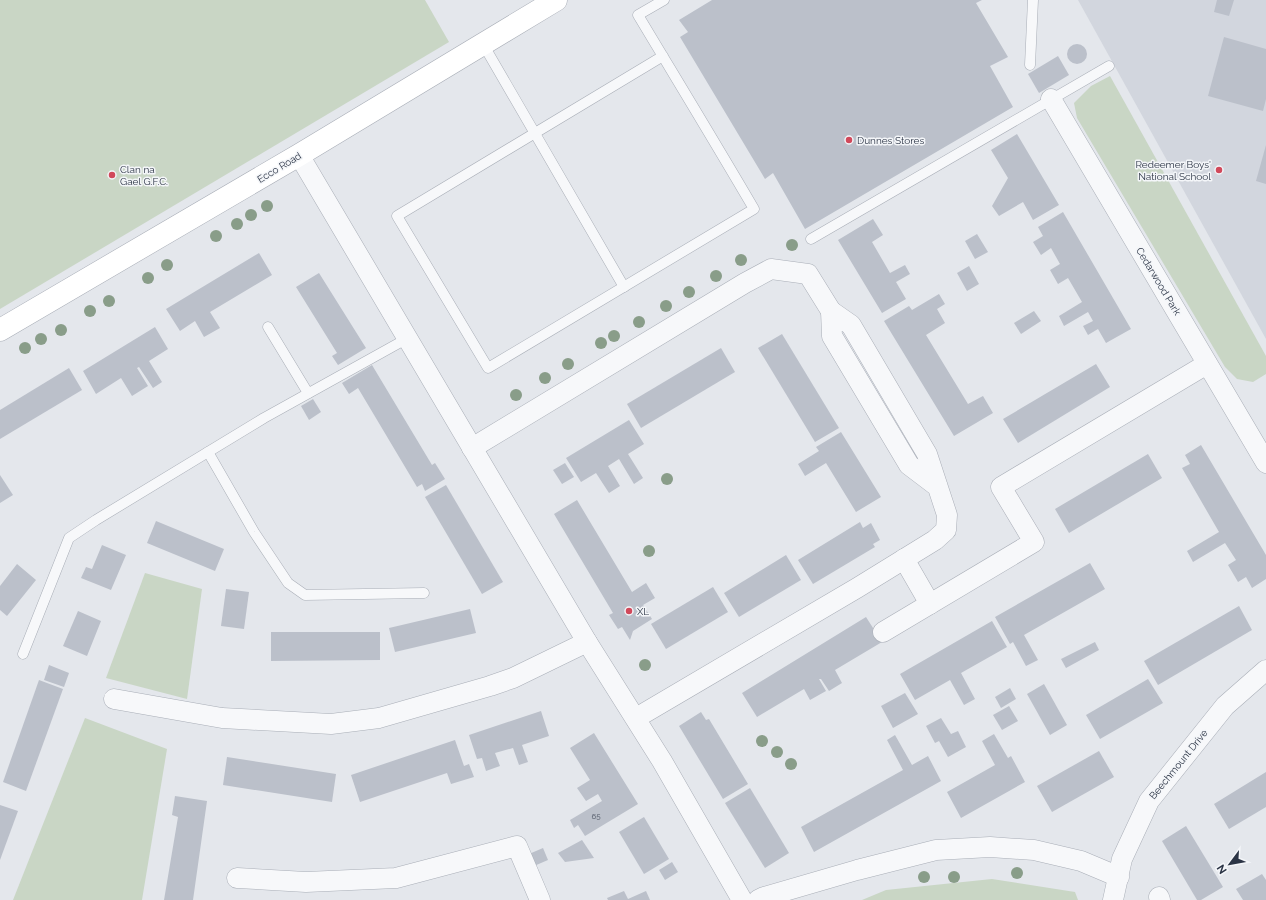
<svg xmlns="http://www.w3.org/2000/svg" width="1266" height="900" font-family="Raleway,sans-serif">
	<rect width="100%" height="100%" fill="#e4e7ec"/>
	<path fill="#d2d6de" d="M1078 0H1266V339Z"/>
	<g fill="#c9d6c5">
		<path d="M0 0H425L449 42 0 309Z"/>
		<path d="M1110 76 1266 356V374L1253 382 1237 379 1225 367 1077 118 1074 103 1091 86Z"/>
		<path d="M145 573 202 589 187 699 106 678Z"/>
		<path d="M85 718 167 749 142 900H13Z"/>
		<path d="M992 879 1075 892 1078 900H862L886 890Z"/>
	</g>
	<g fill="#bbc0ca">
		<path d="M712 0H982L976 3 1008 57 990 66 1013 107 805 229 773 173 765 179 680 37 688 32 679 20Z"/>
		<path d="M1217 0H1234L1229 16 1214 12Z"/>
		<path d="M1224 37 1266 49V99L1263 111 1208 96Z"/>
		<circle cx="1077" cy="54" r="10"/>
		<path d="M1058 56 1069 75 1039 93 1028 74Z"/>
		<path d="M1017 134 1059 205 1033 220 1023 202 999 216 992 206 1008 178 991 150Z"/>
		<path d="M1266 145V184L1256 181Z"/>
		<path d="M1063 212 1131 329 1106 343 1098 329 1088 335 1083 326 1093 321 1088 312 1064 326 1059 316 1082 302 1068 278 1058 284 1050 270 1060 264 1051 248 1041 255 1033 242 1043 236 1038 227Z"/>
		<path d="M873 219 883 235 872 242 890 273 905 265 910 274 896 282 906 299 882 313 838 240Z"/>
		<path d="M977 234 988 252 975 259 965 241Z"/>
		<path d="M259 253 272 275 210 312 220 328 204 337 195 321 180 331 166 309Z"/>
		<path d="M969 266 979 284 967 291 957 273Z"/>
		<path d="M319 273 366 348 338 365 332 356 337 353 296 287Z"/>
		<path d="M939 294 945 304 937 309 945 323 926 335 968 404 983 396 993 413 954 436 884 321 909 306 912 310Z"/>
		<path d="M1034 311 1041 321 1021 334 1014 323Z"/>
		<path d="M155 327 168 349 149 361 162 382 153 388 139 367 137 368 148 386 132 396 121 378 96 394 83 371Z"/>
		<path d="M782 334 839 428 815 442 758 348Z"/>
		<path d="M721 348 735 372 641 428 627 404Z"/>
		<path d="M1096 364 1110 387 1018 443 1003 419Z"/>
		<path d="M372 365 432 465 435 463 445 479 425 491 422 484 417 487 358 388 349 394 342 383Z"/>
		<path d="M69 368 82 390 0 439V410Z"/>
		<path d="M313 399 321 412 309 420 301 406Z"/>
		<path d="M629 420 644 444 628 454 643 478 634 484 619 459 608 466 620 486 609 493 596 473 581 482 566 458Z"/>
		<path d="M841 432 881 497 856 512 826 463 805 476 798 464 819 451 816 447Z"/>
		<path d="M1201 445 1266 555V579L1252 588 1246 577 1238 582 1228 565 1236 560 1225 543 1193 562 1187 551 1219 532 1182 468 1190 464 1185 455Z"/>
		<path d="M1148 454 1162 478 1069 533 1055 509Z"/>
		<path d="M565 463 574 477 562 484 553 470Z"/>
		<path d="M0 475 13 495 0 503Z"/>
		<path d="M446 485 503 582 482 594 425 497Z"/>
		<path d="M577 500 632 592 646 583 655 598 643 605 652 619 633 631 630 640 622 627 618 629 609 615 613 613 554 514Z"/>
		<path d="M156 521 224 549 215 571 147 543Z"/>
		<path d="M860 522 863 528 871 523 880 540 873 544 875 547 813 584 798 560Z"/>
		<path d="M102 545 126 555 111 590 81 578 86 567 92 569Z"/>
		<path d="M786 555 801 580 739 617 724 593Z"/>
		<path d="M1090 563 1105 589 1024 635 1038 660 1026 666 1013 642 1010 644 995 617Z"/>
		<path d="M17 564 36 580 7 616 0 610V586Z"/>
		<path d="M713 587 728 612 666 649 651 624Z"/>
		<path d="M226 589 249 592 244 629 221 626Z"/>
		<path d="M1239 606 1252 630 1158 685 1144 661Z"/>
		<path d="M470 609 476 633 395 652 389 628Z"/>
		<path d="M78 611 101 621 87 656 63 646Z"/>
		<path d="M866 617 882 642 835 670 842 683 829 691 821 679H819L826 691 810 700 804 689 757 717 742 693Z"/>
		<path d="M992 621 1007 647 961 673 975 699 964 705 950 680 915 700 900 674Z"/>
		<path d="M271 632H380V660L271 661Z"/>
		<path d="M1095 642 1099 650 1066 668 1061 659Z"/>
		<path d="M49 665 69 673 64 687 44 680Z"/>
		<path d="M1148 679 1163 703 1100 739 1086 715Z"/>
		<path d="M39 680 63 689 26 791 3 782Z"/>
		<path d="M1044 684 1067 725 1050 735 1027 694Z"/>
		<path d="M1010 688 1016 699 1001 708 995 697Z"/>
		<path d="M905 693 918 714 893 728 881 706Z"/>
		<path d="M1009 706 1018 721 1002 730 993 715Z"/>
		<path d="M541 711 549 736 522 745 528 762 519 765 513 748 495 753 500 766 486 771 482 758 477 759 469 735Z"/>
		<path d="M701 712 706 720 709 719 748 784 723 799 679 726Z"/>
		<path d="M941 718 951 734 958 731 966 747 948 757 939 741 935 743 926 726Z"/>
		<path d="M594 733 638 804 585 836 578 825 574 828 570 820 602 801 598 794 586 801 577 788 590 780 570 748Z"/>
		<path d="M994 734 1008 758 1011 756 1025 782 961 818 947 792 995 765 982 741Z"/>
		<path d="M895 735 912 765 928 756 941 781 814 852 801 827 903 770 887 740Z"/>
		<path d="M455 740 464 766 469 764 474 777 451 784 447 773 360 802 351 775Z"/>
		<path d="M1099 751 1114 777 1052 812 1037 786Z"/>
		<path d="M227 757 336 774 332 802 223 785Z"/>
		<path d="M1266 772V807L1229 829 1214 804Z"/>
		<path d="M750 788 789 853 765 868 725 803Z"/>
		<path d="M175 796 207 801 193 900H164L178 817 172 815Z"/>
		<path d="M0 805 18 811 0 860Z"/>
		<path d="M644 817 669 859 644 874 619 832Z"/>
		<path d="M1186 826 1223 887 1201 900H1197L1162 841Z"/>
		<path d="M582 840 594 858 565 862 558 853Z"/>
		<path d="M543 848 548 860 534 866 529 854Z"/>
		<path d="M672 862 678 872 665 880 659 870Z"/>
		<path d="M1262 874 1266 880V900H1243L1236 889Z"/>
		<path d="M624 891 628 899 646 891 650 900H608L607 898Z"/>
	</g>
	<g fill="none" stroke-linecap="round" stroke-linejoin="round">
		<g stroke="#a9aeb7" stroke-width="11">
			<g id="lane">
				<path d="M483 44 624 287"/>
				<path d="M663 56 397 216 488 368 754 209C716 144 677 80 638 15L664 0"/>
				<path d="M1030 65 1033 0"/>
				<path d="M811 239 1109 66"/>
				<path d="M268 327 308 393"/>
				<path d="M208 452 254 532 288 583 305 595 424 593"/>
				<path d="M23 654 69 538 96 520 264 418 408 338"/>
			</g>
		</g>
		<g stroke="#a9aeb7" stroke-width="21">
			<g id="street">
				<path d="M1051 99 1266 463"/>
				<path d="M299 155 587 642 662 761 742 900"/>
				<path d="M472 448 745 283 771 269 808 274 831 311"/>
				<path d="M904 559 930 604"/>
				<path d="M883 632 1034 542 1001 487 1207 364"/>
				<path d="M114 699 222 718 331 724 379 718 490 686 513 678 587 642"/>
				<path d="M636 718 857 588 935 540 946 530 947 515 927 454 851 325 831 311 832 336 909 465 938 487"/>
				<path d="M237 878 306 882 396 878 517 846 540 900"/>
				<path d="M1159 897 1160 900"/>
				<path d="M758 900 764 897 857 870 936 850 990 847 1034 850 1081 861 1119 877"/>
				<path d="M1113 900 1122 859 1149 801 1225 706 1266 670"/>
			</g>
		</g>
		<g stroke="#a9aeb7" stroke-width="23">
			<path id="secondary" d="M0 330 299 155 556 0"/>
		</g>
		<use href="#lane" stroke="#f7f8fa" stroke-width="10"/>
		<use href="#street" stroke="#f7f8fa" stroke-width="20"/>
		<use href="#secondary" stroke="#fff" stroke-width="22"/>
	</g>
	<g fill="#899d89">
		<circle cx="267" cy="206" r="6"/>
		<circle cx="251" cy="215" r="6"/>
		<circle cx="237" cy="224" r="6"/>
		<circle cx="216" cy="236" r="6"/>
		<circle cx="792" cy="245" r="6"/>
		<circle cx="741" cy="260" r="6"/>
		<circle cx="167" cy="265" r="6"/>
		<circle cx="716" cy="276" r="6"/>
		<circle cx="148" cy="278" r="6"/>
		<circle cx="689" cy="292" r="6"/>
		<circle cx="109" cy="301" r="6"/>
		<circle cx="666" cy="306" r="6"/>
		<circle cx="90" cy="311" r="6"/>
		<circle cx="639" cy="322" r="6"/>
		<circle cx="61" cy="330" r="6"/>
		<circle cx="614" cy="336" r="6"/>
		<circle cx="41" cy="339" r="6"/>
		<circle cx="601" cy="343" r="6"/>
		<circle cx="25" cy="348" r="6"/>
		<circle cx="568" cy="364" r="6"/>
		<circle cx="545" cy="378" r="6"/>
		<circle cx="516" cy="395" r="6"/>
		<circle cx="667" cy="479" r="6"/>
		<circle cx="649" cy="551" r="6"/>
		<circle cx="645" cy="665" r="6"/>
		<circle cx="762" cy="741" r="6"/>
		<circle cx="777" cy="752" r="6"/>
		<circle cx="791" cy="764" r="6"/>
		<circle cx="1017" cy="873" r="6"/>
		<circle cx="924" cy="877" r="6"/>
		<circle cx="954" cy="877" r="6"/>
	</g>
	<g fill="#d1495b" stroke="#f4f6f9" stroke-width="1.5">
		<circle cx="849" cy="140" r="4"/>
		<circle cx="1219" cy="170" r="4"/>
		<circle cx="112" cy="175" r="4"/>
		<circle cx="629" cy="611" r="4"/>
	</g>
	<g text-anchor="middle" stroke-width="3" stroke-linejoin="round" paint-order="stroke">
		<g font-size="8" fill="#4f5766">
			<text x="596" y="819">65</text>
		</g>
		<g font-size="10" fill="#2b3445" stroke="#f4f6f9" text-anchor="start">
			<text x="857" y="144">Dunnes Stores</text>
			<text x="1211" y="168" text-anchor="end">Redeemer Boys'<tspan x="1211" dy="12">National School</tspan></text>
			<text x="120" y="173">Clan na<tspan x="120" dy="12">Gael G.F.C.</tspan></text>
			<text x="637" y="615">XL</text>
		</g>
		<g font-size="10" fill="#2b3445" stroke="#f4f6f9">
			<text transform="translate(279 167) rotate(-31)" y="4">Ecco Road</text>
			<text transform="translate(1159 281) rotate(59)" y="4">Cedarwood Park</text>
			<text transform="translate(1178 764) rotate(-51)" y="4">Beechmount Drive</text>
		</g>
	</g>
	<g transform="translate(1230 864) rotate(238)" stroke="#f4f6f9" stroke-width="3" paint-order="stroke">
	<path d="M0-3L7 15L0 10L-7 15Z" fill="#2b3445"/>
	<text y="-6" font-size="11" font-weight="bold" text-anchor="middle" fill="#2b3445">N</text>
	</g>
</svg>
